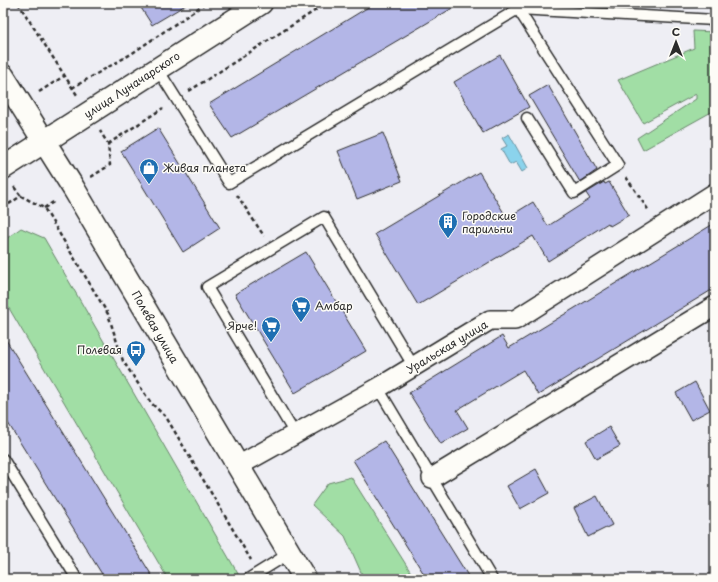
<svg xmlns="http://www.w3.org/2000/svg" width="718" height="582" font-family="'Playpen Sans',sans-serif">
	<rect width="100%" height="100%" fill="#eeeef4"/>
	<filter id="ink" filterUnits="userSpaceOnUse"><feTurbulence type="fractalNoise" baseFrequency=".025" numOctaves="2"/><feDisplacementMap in="SourceGraphic" scale="8" xChannelSelector="R" yChannelSelector="G"/><feConvolveMatrix kernelMatrix="1 2 1 2 8 2 1 2 1" color-interpolation-filters="sRGB"/></filter>
	<g filter="url(#ink)">
		<g fill="#a1dea5" stroke="#668468">
			<path d="M693 31 715 32V110L643 150 637 138 696 99V94L643 123 618 80 694 48Z"/>
			<path d="M21 228 44 238 241 579H168L3 298V241Z"/>
			<path d="M351 477 415 579H364L345 536 312 505 328 483Z"/>
		</g>
		<path fill="#8bd3ec" stroke="#65909f" d="M509 134 528 168 522 172 516 162 510 165 501 149 507 146 502 138Z"/>
		<g fill="#b3b6e7" stroke="#2b2b2b">
			<path d="M138 3H189L152 25Z"/>
			<path d="M375 3H461L232 138 209 104Z"/>
			<path d="M500 55 529 107 483 133 454 82Z"/>
			<path d="M548 85 597 170 580 182 529 96Z"/>
			<path d="M158 128 220 228 183 252 121 151Z"/>
			<path d="M383 133 402 181 357 199 338 151Z"/>
			<path d="M479 172 507 218 533 202 548 226 590 199 586 193 604 182 605 184 609 182 629 215 610 226 608 223 548 261 533 236 418 305 375 234Z"/>
			<path d="M715 223V288L538 395 523 370 457 410 468 428 441 444 409 393 502 336 509 348Z"/>
			<path d="M306 252 366 351 295 393 235 294Z"/>
			<path d="M3 335 154 579H105L3 415Z"/>
			<path d="M695 382 710 410 691 420 676 393Z"/>
			<path d="M609 427 620 446 596 459 586 441Z"/>
			<path d="M384 441 470 579H427L353 460Z"/>
			<path d="M536 469 549 493 520 509 507 486Z"/>
			<path d="M597 496 612 525 588 537 574 508Z"/>
		</g>
		<g fill="none" stroke-linecap="round" stroke-linejoin="round">
			<g stroke="#2b2b2b" stroke-width="13">
				<g id="lane">
					<path d="M518 5V9L618 165 574 193 527 118"/>
					<path d="M157 68 229 183 518 9 715 20"/>
					<path d="M378 388 492 579"/>
					<path d="M295 434 207 287 324 217 414 367"/>
					<path d="M3 459 77 579"/>
					<path d="M248 579 290 553"/>
				</g>
			</g>
			<g stroke="#2b2b2b" stroke-width="22">
				<g id="street">
					<path d="M238 466 378 388 490 320H515L715 193"/>
					<path d="M432 478 715 306"/>
				</g>
			</g>
			<g stroke="#2b2b2b" stroke-width="25">
				<path id="secondary" d="M3 76 74 189 305 579"/>
			</g>
			<g stroke="#2b2b2b" stroke-width="25">
				<path id="primary" d="M3 168 261 3"/>
			</g>
			<g stroke="#2b2b2b" stroke-width="2.5" stroke-dasharray="4 3" stroke-linecap="butt">
				<path d="M18 3 77 95"/>
				<path d="M72 88 131 54 206 3"/>
				<path d="M189 91 327 3"/>
				<path d="M39 92 64 76"/>
				<path d="M108 144 163 108"/>
				<path d="M91 177 110 165 108 144 100 131"/>
				<path d="M626 177 649 211"/>
				<path d="M14 187 21 196"/>
				<path d="M237 195 264 236"/>
				<path d="M3 208 21 196 44 208 108 314 123 361 151 403 166 417 251 560"/>
				<path d="M44 208 55 201"/>
			</g>
			<use href="#lane" stroke="#fdfcf7" stroke-width="10"/>
			<use href="#street" stroke="#fdfcf7" stroke-width="19"/>
			<use href="#secondary" stroke="#fdfcf7" stroke-width="22"/>
			<use href="#primary" stroke="#fdfcf7" stroke-width="22"/>
		</g>
	</g>
	<defs>
		<g id="shop-pin" transform="scale(1)"><path d="M0 17L-7.5 6A9.5 9.5 0 1 1 7.5 6Z" fill="#1f6fb2" stroke="#fdfcf7"/><path d="M-5-2.5h2.3a2.7 3.5 0 0 1 5.4 0H5L5.5 6h-11ZM-1.5-2.5h3a1.5 2.3 0 0 0-3 0Z" fill="#fff"/></g>
		<g id="building-pin" transform="scale(1)"><path d="M0 17L-7.5 6A9.5 9.5 0 1 1 7.5 6Z" fill="#1f6fb2" stroke="#fdfcf7"/><path d="M-4-6H4V6H1V3H-1V6H-4ZM-2.5-4.3h1.7v1.8h-1.7ZM.8-4.3h1.7v1.8H.8ZM-2.5-1h1.7V.8h-1.7ZM.8-1h1.7V.8H.8Z" fill="#fff"/></g>
		<g id="supermarket-pin" transform="scale(1)"><path d="M0 17L-7.5 6A9.5 9.5 0 1 1 7.5 6Z" fill="#1f6fb2" stroke="#fdfcf7"/><path d="M-6-5.5h2.5l.6 2H6L4.5 2H-2.5L-4.4-4H-6ZM-1.5 3.2a1.3 1.3 0 1 0 .1 0ZM3 3.2a1.3 1.3 0 1 0 .1 0Z" fill="#fff"/></g>
		<g id="bus-pin" transform="scale(1)"><path d="M0 17L-7.5 6A9.5 9.5 0 1 1 7.5 6Z" fill="#1f6fb2" stroke="#fdfcf7"/><path d="M-5-6H5V4H4V6H2V4H-2V6H-4V4H-5ZM-3.5-4V0h7V-4ZM-3.5 1.2v1.5H-2V1.2ZM2 1.2v1.5H3.5V1.2Z" fill="#fff"/></g>
	</defs>
	<g fill-rule="evenodd">
		<use href="#shop-pin" x="149" y="168"/>
		<use href="#building-pin" x="448" y="222"/>
		<use href="#supermarket-pin" x="301" y="306"/>
		<use href="#supermarket-pin" x="271" y="326"/>
		<use href="#bus-pin" x="136" y="350"/>
	</g>
	<g text-anchor="middle" stroke-width="3" stroke-linejoin="round" paint-order="stroke">
		<g font-size="11" fill="#2b2b2b" stroke="#fdfcf7">
			<text transform="translate(132 85) rotate(-33)" y="4">улица Луначарского</text>
			<text transform="translate(155 327) rotate(60)" y="4">Полевая улица</text>
			<text transform="translate(447 347) rotate(-31)" y="4">Уральская улица</text>
		</g>
		<g font-size="11" fill="#2b2b2b" stroke="#fdfcf7" text-anchor="start">
			<text x="163" y="172">Живая планета</text>
			<text x="462" y="220">Городские<tspan x="462" dy="13">парильни</tspan></text>
			<text x="315" y="310">Амбар</text>
			<text x="257" y="330" text-anchor="end">Ярче!</text>
			<text x="122" y="354" text-anchor="end">Полевая</text>
		</g>
	</g>
	<rect width="718" height="582" fill="none" stroke="#fdfcf7" stroke-width="16"/>
	<rect x="8" y="8" width="702" height="566" fill="none" stroke="#2b2b2b" stroke-width="1.5" filter="url(#ink)"/>
	<g transform="translate(676 42)" stroke="#fdfcf7" stroke-width="3" paint-order="stroke">
	<path d="M0-3L7 15L0 10L-7 15Z" fill="#2b2b2b"/>
	<text y="-6" font-size="11" font-weight="bold" text-anchor="middle" fill="#2b2b2b">С</text>
	</g>
</svg>
